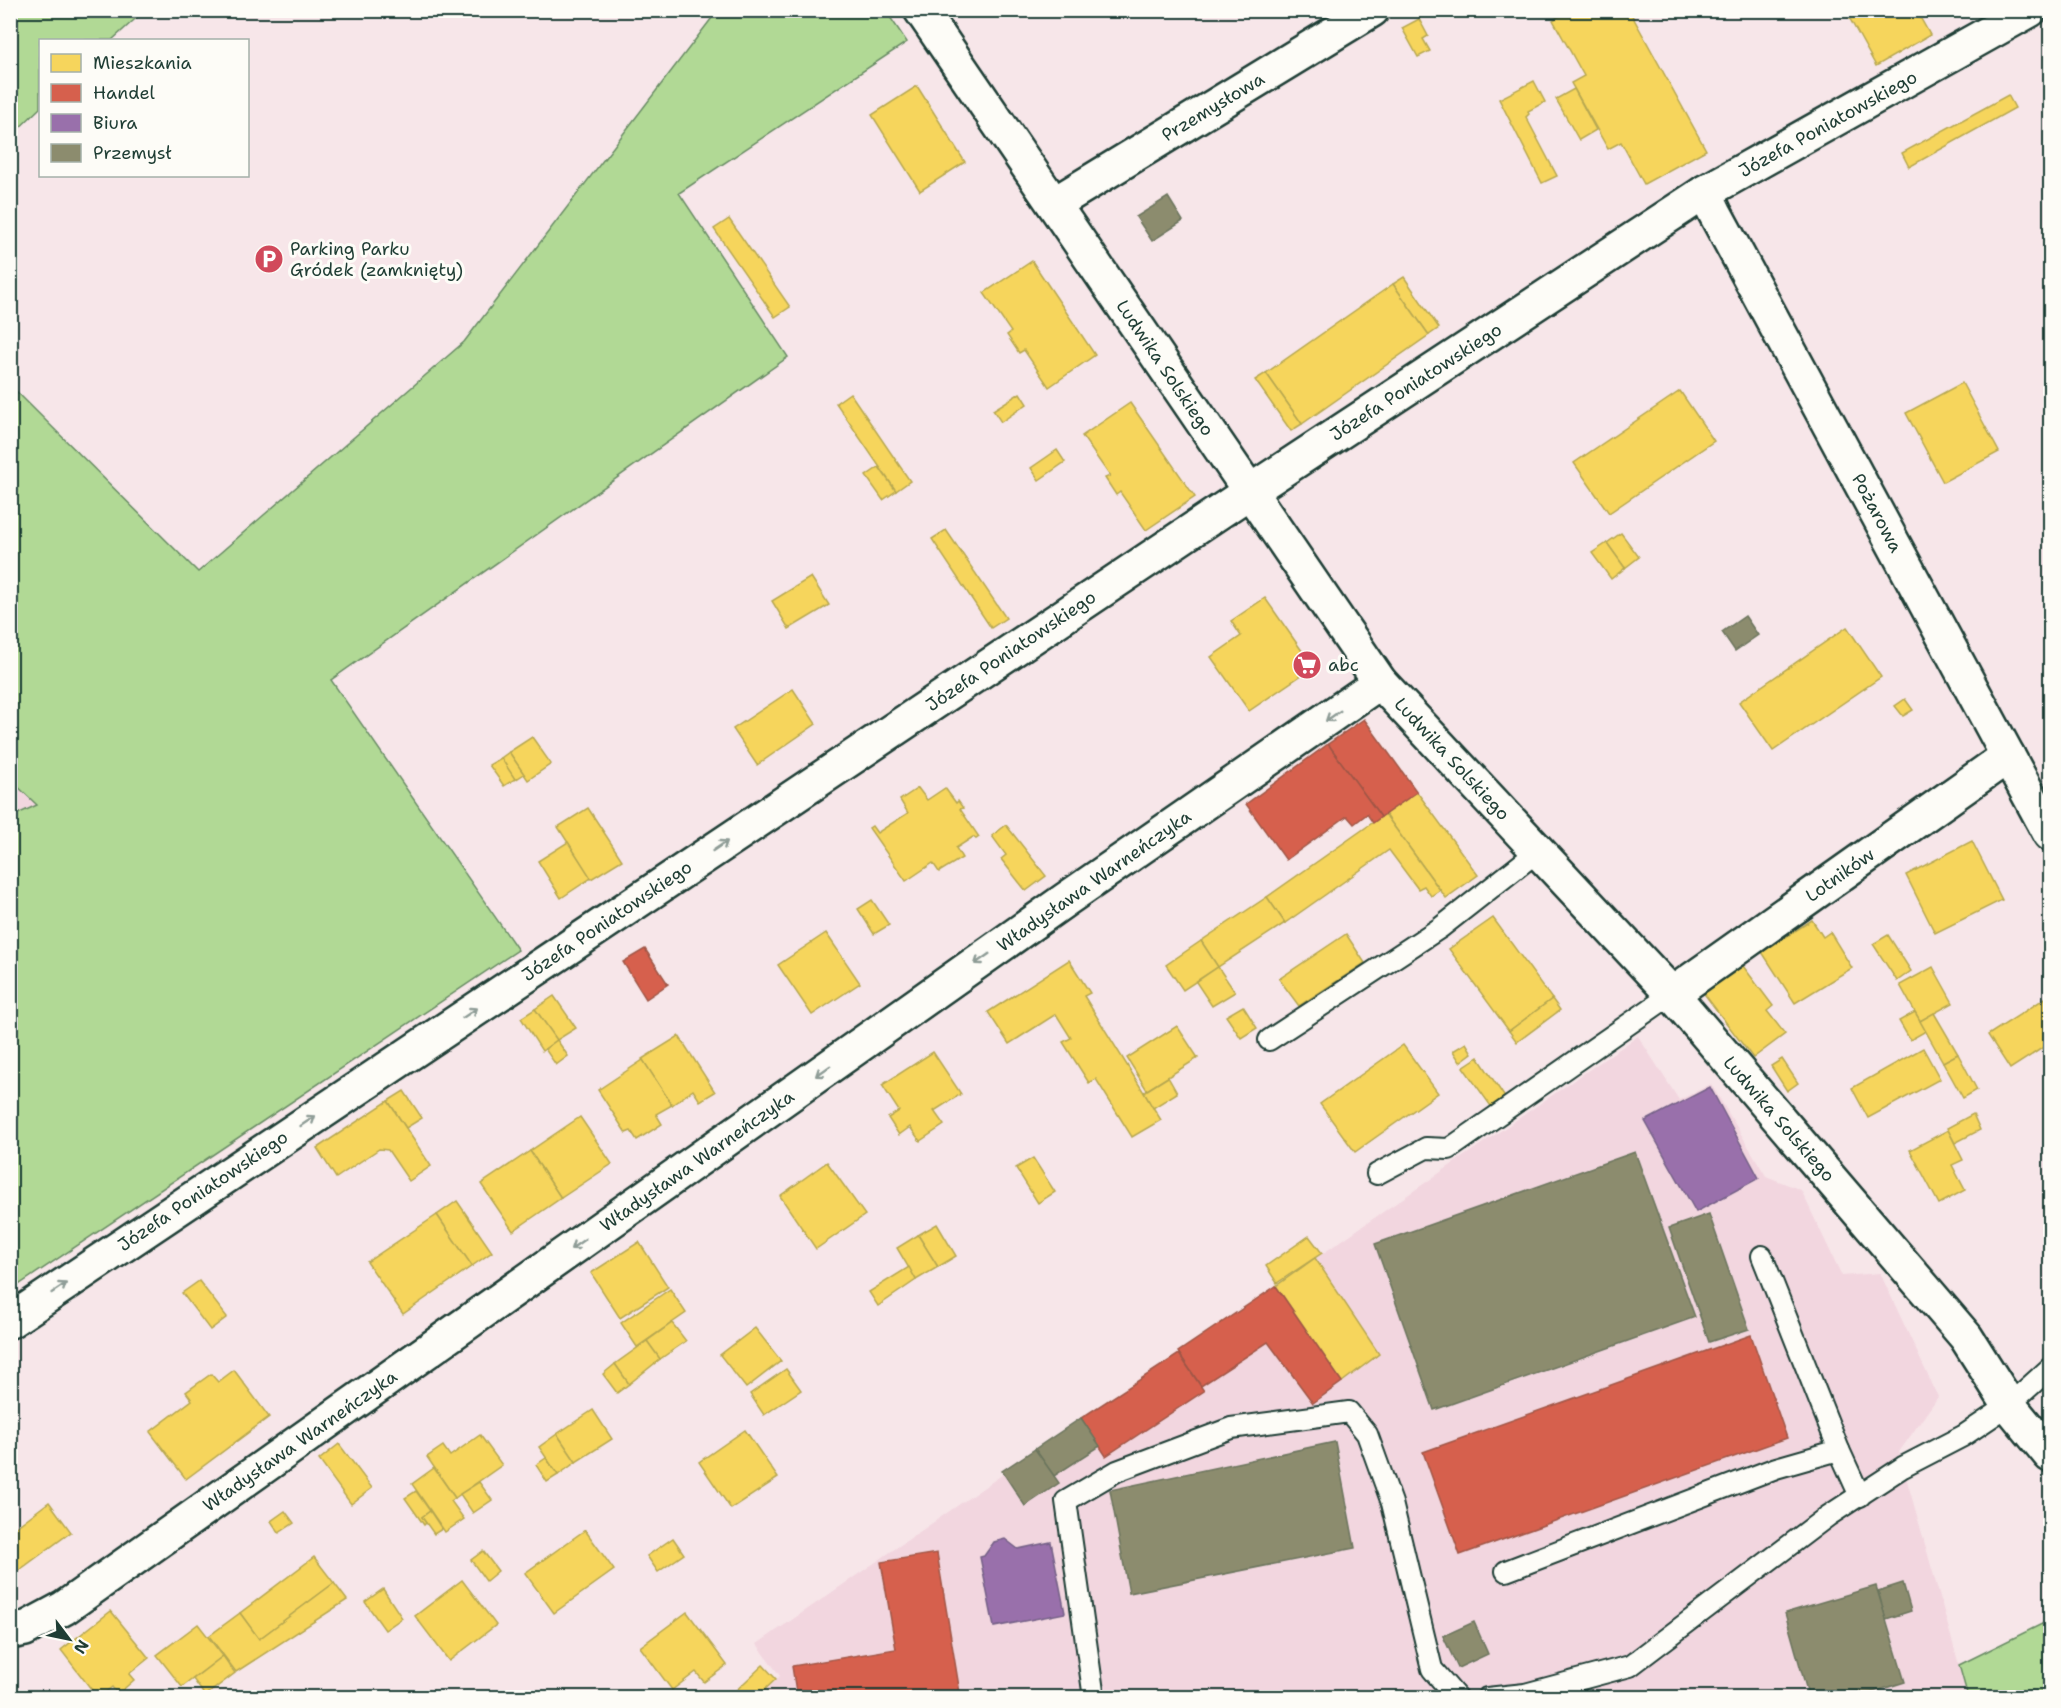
<svg xmlns="http://www.w3.org/2000/svg" width="2061" height="1708" font-family="'Shantell Sans',sans-serif">
	<rect width="100%" height="100%" fill="#f7e6e9"/>
	<filter id="ink" filterUnits="userSpaceOnUse"><feTurbulence type="fractalNoise" baseFrequency=".0167" numOctaves="2"/><feDisplacementMap in="SourceGraphic" scale="12" xChannelSelector="R" yChannelSelector="G"/><feConvolveMatrix kernelMatrix="1 2 1 2 8 2 1 2 1" color-interpolation-filters="sRGB"/></filter>
	<g filter="url(#ink)">
		<g fill="#f2d6df">
			<path d="M10 780 37 805 11 817H10Z"/>
			<path d="M1638 1036 1679 1100 1711 1084 1766 1176 1801 1190 1842 1276 1880 1273 1938 1397 1899 1452 1968 1697 757 1698 780 1676 757 1644Z"/>
		</g>
		<g fill="#b1d995" stroke="#688b64" stroke-width="1.5">
			<path d="M11 10H144V11L112 40H40V108L11 136Z"/>
			<path d="M718 10 886 11 907 42 679 193 788 357 331 680 518 950 11 1290V817L37 805 11 780V386L198 572 464 342Z"/>
			<path d="M2050 1620V1697H1968L1959 1665Z"/>
		</g>
		<g fill="#f6d55c" stroke="#b6a750" stroke-width="1.5">
			<path d="M1442 10H1457L1446 17Z"/>
			<path d="M1569 10H1629L1706 150 1644 184 1621 142 1608 149 1571 83 1584 76 1553 20Z"/>
			<path d="M1845 10H1916L1930 35 1876 66Z"/>
			<path d="M1419 19 1428 36 1423 39 1430 51 1418 57 1402 28Z"/>
			<path d="M1534 81 1545 102 1528 111 1529 114 1526 117 1557 176 1542 183 1499 99Z"/>
			<path d="M917 86 965 162 920 191 872 115Z"/>
			<path d="M1574 89 1596 130 1579 140 1556 99Z"/>
			<path d="M2008 95 2015 108 1909 167 1902 153Z"/>
			<path d="M729 219 790 307 775 317 714 229Z"/>
			<path d="M1032 261 1095 355 1049 387 1024 350 1019 353 1007 335 1011 332 984 293Z"/>
			<path d="M1404 277 1439 328 1429 335 1393 284Z"/>
			<path d="M1393 284 1429 335 1302 424 1266 373Z"/>
			<path d="M1266 373 1302 424 1291 431 1255 380Z"/>
			<path d="M1962 383 1999 452 1943 482 1906 413Z"/>
			<path d="M1680 391 1714 441 1609 513 1574 463Z"/>
			<path d="M850 393 910 481 896 491 836 403Z"/>
			<path d="M1020 393 1027 404 1001 422 993 410Z"/>
			<path d="M1130 403 1195 497 1146 530 1120 492 1116 495 1105 478 1110 476 1082 436Z"/>
			<path d="M1057 450 1065 462 1039 480 1031 468Z"/>
			<path d="M879 467 896 491 883 500 866 476Z"/>
			<path d="M946 530 1006 618 991 628 932 539Z"/>
			<path d="M1621 533 1639 557 1625 568 1607 543Z"/>
			<path d="M1607 543 1625 568 1611 579 1592 553Z"/>
			<path d="M811 577 829 605 789 629 772 601Z"/>
			<path d="M1265 598 1307 658 1306 672 1249 711 1211 657 1241 636 1231 621Z"/>
			<path d="M1847 627 1881 677 1773 751 1739 702Z"/>
			<path d="M793 689 816 724 757 765 733 729Z"/>
			<path d="M1905 699 1913 710 1903 716 1895 706Z"/>
			<path d="M532 737 551 764 528 780 509 752Z"/>
			<path d="M509 752 524 774 515 780 501 758Z"/>
			<path d="M501 758 515 779 504 786 489 765Z"/>
			<path d="M918 788 927 800 945 788 956 803 958 801 963 808 960 809 979 837 976 839 973 837 956 848 962 858 939 872 933 863 906 881 869 828 872 826 877 833 908 813 900 800Z"/>
			<path d="M1417 792 1478 875 1446 898 1385 814Z"/>
			<path d="M588 808 622 860 591 879 558 827Z"/>
			<path d="M1385 814 1440 890 1431 896 1424 886 1418 889 1389 850 1285 923 1267 897Z"/>
			<path d="M1006 825 1046 876 1026 891 1001 859 1006 855 992 836Z"/>
			<path d="M1972 841 2002 900 1935 933 1906 875Z"/>
			<path d="M568 842 591 878 561 898 538 861Z"/>
			<path d="M1267 897 1285 923 1218 967 1201 941Z"/>
			<path d="M872 900 889 925 874 934 858 909Z"/>
			<path d="M1493 918 1552 999 1509 1031 1449 949Z"/>
			<path d="M1812 920 1823 937 1830 932 1852 968 1795 1003 1762 952Z"/>
			<path d="M826 933 860 983 812 1015 778 965Z"/>
			<path d="M1346 934 1365 963 1299 1006 1279 979Z"/>
			<path d="M1888 935 1911 971 1897 981 1873 944Z"/>
			<path d="M1201 941 1218 967 1183 990 1166 965Z"/>
			<path d="M1069 960 1090 993 1084 996 1161 1120 1132 1137 1096 1079 1089 1083 1063 1042 1071 1038 1056 1014 1009 1044 988 1012Z"/>
			<path d="M1740 962 1773 1006 1767 1011 1785 1034 1753 1058 1702 991Z"/>
			<path d="M1218 967 1235 992 1212 1006 1196 982Z"/>
			<path d="M1933 967 1953 1003 1920 1021 1900 985Z"/>
			<path d="M2050 995V1043L2010 1069 1988 1035Z"/>
			<path d="M554 996 576 1028 557 1040 535 1009Z"/>
			<path d="M1552 999 1560 1010 1517 1042 1509 1031Z"/>
			<path d="M1243 1006 1257 1028 1241 1038 1226 1016Z"/>
			<path d="M535 1009 557 1040 542 1051 521 1018Z"/>
			<path d="M1915 1012 1926 1031 1910 1040 1899 1021Z"/>
			<path d="M1934 1013 1958 1054 1943 1062 1920 1021Z"/>
			<path d="M1177 1026 1198 1058 1147 1090 1127 1058Z"/>
			<path d="M679 1036 715 1092 700 1101 693 1090 672 1105 642 1059Z"/>
			<path d="M557 1040 568 1056 556 1065 545 1049Z"/>
			<path d="M1466 1043 1472 1053 1460 1062 1453 1051Z"/>
			<path d="M1403 1045 1438 1093 1355 1152 1320 1104Z"/>
			<path d="M1923 1048 1940 1079 1868 1118 1852 1088Z"/>
			<path d="M933 1052 961 1094 934 1111 944 1125 920 1141 910 1127 899 1135 888 1118 899 1111 882 1085Z"/>
			<path d="M1958 1054 1977 1090 1963 1098 1943 1062Z"/>
			<path d="M1478 1057 1506 1099 1493 1109 1463 1067Z"/>
			<path d="M1782 1059 1798 1083 1787 1091 1771 1066Z"/>
			<path d="M643 1060 672 1105 656 1114 662 1124 637 1140 631 1131 626 1133 598 1090Z"/>
			<path d="M1168 1077 1177 1093 1153 1108 1144 1092Z"/>
			<path d="M404 1091 422 1118 406 1128 388 1101Z"/>
			<path d="M388 1101 431 1166 409 1181 388 1150 379 1149 336 1178 317 1148Z"/>
			<path d="M1973 1114 1980 1130 1955 1143 1947 1128Z"/>
			<path d="M580 1117 612 1164 561 1198 530 1151Z"/>
			<path d="M1948 1130 1963 1160 1952 1165 1965 1190 1939 1204 1910 1150Z"/>
			<path d="M530 1151 561 1198 513 1231 481 1184Z"/>
			<path d="M1033 1158 1055 1192 1038 1203 1016 1168Z"/>
			<path d="M827 1162 865 1215 816 1249 780 1196Z"/>
			<path d="M457 1201 492 1252 472 1266 437 1215Z"/>
			<path d="M437 1215 472 1266 403 1314 367 1262Z"/>
			<path d="M937 1224 956 1256 938 1267 918 1235Z"/>
			<path d="M918 1235 938 1267 916 1280 897 1248Z"/>
			<path d="M1309 1236 1322 1253 1277 1283 1266 1266Z"/>
			<path d="M639 1242 668 1287 620 1318 591 1273Z"/>
			<path d="M1315 1258 1379 1354 1342 1382 1276 1286Z"/>
			<path d="M909 1267 916 1280 878 1306 869 1292Z"/>
			<path d="M199 1281 227 1317 210 1330 182 1293Z"/>
			<path d="M670 1289 686 1313 637 1347 621 1323Z"/>
			<path d="M672 1323 686 1341 660 1359 647 1341Z"/>
			<path d="M755 1328 781 1361 746 1388 720 1355Z"/>
			<path d="M647 1341 660 1359 629 1384 615 1364Z"/>
			<path d="M615 1364 629 1384 617 1393 603 1374Z"/>
			<path d="M786 1369 801 1390 764 1415 750 1394Z"/>
			<path d="M234 1370 269 1417 186 1479 150 1432 192 1400 186 1392 211 1374 218 1382Z"/>
			<path d="M593 1410 612 1439 576 1462 557 1434Z"/>
			<path d="M745 1430 778 1478 731 1509 699 1462Z"/>
			<path d="M557 1434 576 1462 558 1475 539 1447Z"/>
			<path d="M480 1435 502 1465 455 1498 427 1457 443 1446 450 1456Z"/>
			<path d="M339 1444 372 1488 351 1504 319 1460Z"/>
			<path d="M546 1458 558 1475 547 1482 536 1465Z"/>
			<path d="M434 1468 455 1498 451 1501 464 1519 445 1532 412 1484Z"/>
			<path d="M479 1482 492 1500 473 1513 460 1494Z"/>
			<path d="M416 1491 430 1511 422 1517 426 1523 424 1525 405 1498Z"/>
			<path d="M49 1502 71 1532 10 1577V1519L16 1527Z"/>
			<path d="M285 1511 294 1523 279 1533 271 1521Z"/>
			<path d="M430 1511 442 1529 434 1534 422 1517Z"/>
			<path d="M585 1530 614 1570 554 1613 525 1573Z"/>
			<path d="M673 1538 684 1554 658 1572 647 1556Z"/>
			<path d="M483 1551 498 1571 486 1581 471 1560Z"/>
			<path d="M314 1557 334 1583 259 1639 240 1613Z"/>
			<path d="M462 1580 496 1625 449 1661 415 1616Z"/>
			<path d="M334 1583 347 1600 236 1672 209 1636 240 1613 259 1639Z"/>
			<path d="M383 1589 402 1618 385 1630 365 1602Z"/>
			<path d="M111 1611 149 1658 129 1674 134 1680 118 1694 112 1687 98 1698 61 1650Z"/>
			<path d="M687 1612 727 1665 704 1682 696 1672 672 1690 640 1647Z"/>
			<path d="M198 1624 223 1656 182 1687 157 1655Z"/>
			<path d="M223 1656 235 1673 205 1696 193 1679Z"/>
			<path d="M763 1665 776 1679 756 1698H728Z"/>
		</g>
		<g fill="#d6604d" stroke="#9f5646" stroke-width="1.5">
			<path d="M1364 719 1417 792 1381 817 1328 744Z"/>
			<path d="M1328 744 1381 817 1373 823 1367 814 1354 824 1347 816 1286 860 1246 804Z"/>
			<path d="M645 949 668 984 646 999 623 962Z"/>
			<path d="M1276 1286 1342 1382 1313 1403 1268 1342 1201 1386 1178 1352Z"/>
			<path d="M1751 1335 1787 1438 1460 1555 1423 1452Z"/>
			<path d="M1179 1354 1204 1391 1106 1456 1081 1418Z"/>
			<path d="M937 1553 960 1693 934 1698H797L792 1666 896 1649 881 1562Z"/>
		</g>
		<g fill="#9970ab" stroke="#746187" stroke-width="1.5">
			<path d="M1710 1087 1759 1178 1696 1212 1645 1121Z"/>
			<path d="M1005 1539 1018 1549 1051 1542 1065 1613 994 1627 980 1557 984 1556 994 1542Z"/>
		</g>
		<g fill="#8c8c6e" stroke="#6b745d" stroke-width="1.5">
			<path d="M1168 197 1183 221 1152 241 1136 217Z"/>
			<path d="M1745 616 1758 635 1735 651 1722 632Z"/>
			<path d="M1635 1152 1695 1317 1434 1410 1375 1244Z"/>
			<path d="M1709 1214 1749 1329 1709 1342 1669 1228Z"/>
			<path d="M1081 1418 1100 1446 1054 1476 1035 1449Z"/>
			<path d="M1335 1442 1355 1548 1129 1593 1110 1490Z"/>
			<path d="M1035 1449 1059 1483 1025 1506 1002 1471Z"/>
			<path d="M1903 1583 1911 1611 1886 1619 1878 1591Z"/>
			<path d="M1876 1586 1905 1682 1854 1698H1809L1785 1613Z"/>
			<path d="M1474 1622 1488 1654 1458 1668 1443 1636Z"/>
		</g>
		<g fill="none" stroke-linecap="round" stroke-linejoin="round">
			<g stroke="#1f3d34" stroke-width="24">
				<g id="service">
					<path d="M1269 1040 1440 928 1538 851"/>
					<path d="M1377 1174 1426 1148 1449 1149 1672 994"/>
					<path d="M1762 1256 1839 1450"/>
					<path d="M1506 1571 1776 1468 1839 1450 1860 1496"/>
					<path d="M1094 1698 1066 1501 1117 1471 1231 1428 1349 1412 1367 1434 1392 1503 1432 1669 1457 1698"/>
					<path d="M1487 1698 1525 1694 1630 1666 1828 1516 1903 1467 1963 1436 2009 1405 2050 1368"/>
				</g>
			</g>
			<g stroke="#1f3d34" stroke-width="38">
				<g id="minor">
					<path d="M921 10 1380 682 1672 994 1966 1337 2009 1405 2050 1455"/>
					<path d="M1705 192 1715 213 2050 834"/>
					<path d="M1054 204 1372 10"/>
					<path d="M1672 994 2008 756"/>
					<path d="M10 1321 1249 492 1705 192 2030 10"/>
					<path d="M10 1632 25 1629 64 1608 1065 900 1380 682"/>
				</g>
			</g>
			<use href="#service" stroke="#fdfcf7" stroke-width="20"/>
			<use href="#minor" stroke="#fdfcf7" stroke-width="33"/>
		</g>
		<defs><path id="oneway-shaft" d="M-6 0H5M1.5-3L5.5 0L1.5 3" fill="none" stroke-width="1.6" stroke-linecap="round" stroke-linejoin="round" transform="scale(1.5)"/></defs>
		<g stroke="#8e9c96">
			<use href="#oneway-shaft" transform="translate(1333 716) rotate(145)"/>
			<use href="#oneway-shaft" transform="translate(720 846) rotate(-34)"/>
			<use href="#oneway-shaft" transform="translate(982 959) rotate(145)"/>
			<use href="#oneway-shaft" transform="translate(470 1013) rotate(-34)"/>
			<use href="#oneway-shaft" transform="translate(823 1071) rotate(145)"/>
			<use href="#oneway-shaft" transform="translate(308 1121) rotate(-34)"/>
			<use href="#oneway-shaft" transform="translate(578 1244) rotate(145)"/>
			<use href="#oneway-shaft" transform="translate(59 1288) rotate(-34)"/>
		</g>
	</g>
	<defs>
		<g id="parking-disc" transform="scale(1.5)"><circle r="9.5" fill="#d1495b" stroke="#fdfcf7"/><path d="M-3.5-5.5H1a3.5 3.5 0 0 1 0 7H-1V5.5H-3.5ZM-1-3.4V-.6H.8a1.4 1.4 0 0 0 0-2.8Z" fill="#fff"/></g>
		<g id="supermarket-disc" transform="scale(1.5)"><circle r="9.5" fill="#d1495b" stroke="#fdfcf7"/><path d="M-6-5.5h2.5l.6 2H6L4.5 2H-2.5L-4.4-4H-6ZM-1.5 3.2a1.3 1.3 0 1 0 .1 0ZM3 3.2a1.3 1.3 0 1 0 .1 0Z" fill="#fff"/></g>
	</defs>
	<g fill-rule="evenodd">
		<use href="#parking-disc" x="269" y="259"/>
		<use href="#supermarket-disc" x="1307" y="665"/>
	</g>
	<g text-anchor="middle" stroke-width="6" stroke-linejoin="round" paint-order="stroke">
		<g font-size="18" fill="#1f3d34" stroke="#fdfcf7">
			<text transform="translate(1213 107) rotate(-31)" y="6">Przemysłowa</text>
			<text transform="translate(1828 124) rotate(-29)" y="6">Józefa Poniatowskiego</text>
			<text transform="translate(1165 368) rotate(56)" y="6">Ludwika Solskiego</text>
			<text transform="translate(1416 382) rotate(-33)" y="6">Józefa Poniatowskiego</text>
			<text transform="translate(1877 513) rotate(62)" y="6">Pożarowa</text>
			<text transform="translate(1011 651) rotate(-34)" y="6">Józefa Poniatowskiego</text>
			<text transform="translate(1452 759) rotate(47)" y="6">Ludwika Solskiego</text>
			<text transform="translate(1840 875) rotate(-35)" y="6">Lotników</text>
			<text transform="translate(1094 881) rotate(-35)" y="6">Władysława Warneńczyka</text>
			<text transform="translate(607 921) rotate(-34)" y="6">Józefa Poniatowskiego</text>
			<text transform="translate(1779 1119) rotate(49)" y="6">Ludwika Solskiego</text>
			<text transform="translate(697 1161) rotate(-35)" y="6">Władysława Warneńczyka</text>
			<text transform="translate(203 1191) rotate(-34)" y="6">Józefa Poniatowskiego</text>
			<text transform="translate(300 1441) rotate(-35)" y="6">Władysława Warneńczyka</text>
		</g>
		<g font-size="18" fill="#1f3d34" stroke="#fdfcf7" text-anchor="start">
			<text x="290" y="255">Parking Parku<tspan x="290" dy="21">Gródek (zamknięty)</tspan></text>
			<text x="1328" y="671">abc</text>
		</g>
	</g>
	<rect width="2061" height="1708" fill="none" stroke="#fdfcf7" stroke-width="36"/>
	<rect x="18" y="18" width="2025" height="1672" fill="none" stroke="#1f3d34" stroke-width="2" filter="url(#ink)"/>
	<rect x="39" y="39" width="210" height="138" fill="#fdfcf7" stroke="#a4b0a9" stroke-width="1.5"/>
	<rect x="51" y="54" width="30" height="18" fill="#f6d55c" stroke="#a4b0a9" stroke-width="1.5"/>
	<text x="93" y="69" font-size="18" fill="#1f3d34">Mieszkania</text>
	<rect x="51" y="84" width="30" height="18" fill="#d6604d" stroke="#a4b0a9" stroke-width="1.5"/>
	<text x="93" y="99" font-size="18" fill="#1f3d34">Handel</text>
	<rect x="51" y="114" width="30" height="18" fill="#9970ab" stroke="#a4b0a9" stroke-width="1.5"/>
	<text x="93" y="129" font-size="18" fill="#1f3d34">Biura</text>
	<rect x="51" y="144" width="30" height="18" fill="#8c8c6e" stroke="#a4b0a9" stroke-width="1.5"/>
	<text x="93" y="159" font-size="18" fill="#1f3d34">Przemysł</text>
	<g transform="translate(69 1639) rotate(122)" stroke="#fdfcf7" stroke-width="4.5" paint-order="stroke">
	<path d="M0-4.5L10 22L0 15L-10 22Z" fill="#1f3d34"/>
	<text y="-9" font-size="16" font-weight="bold" text-anchor="middle" fill="#1f3d34">N</text>
	</g>
</svg>
